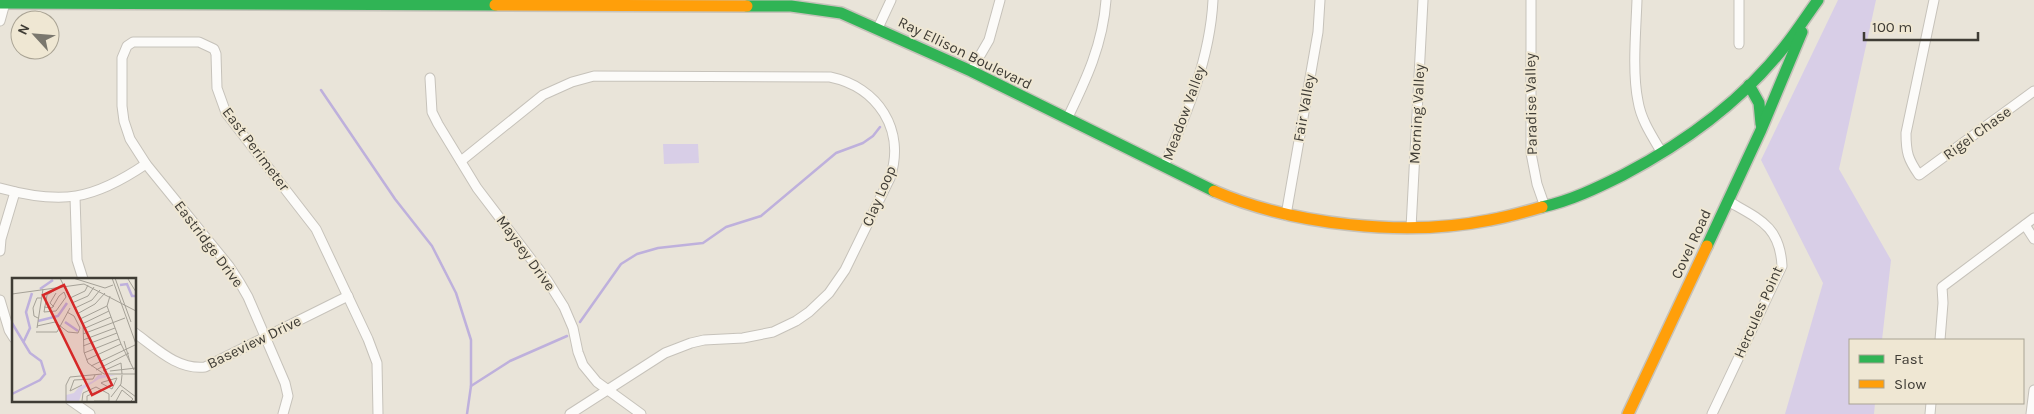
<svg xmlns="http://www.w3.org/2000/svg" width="2034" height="414" font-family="Karla,sans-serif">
	<rect width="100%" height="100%" fill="#e9e4d9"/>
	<g fill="#d8cee7">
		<path d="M1838 0H1876L1839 169 1891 260 1882 340H1850V403H1875L1874 414H1785L1823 283 1761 160Z"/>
		<path d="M663 144H698L699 163 664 164Z"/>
	</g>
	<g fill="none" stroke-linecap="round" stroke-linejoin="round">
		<g stroke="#beb0dc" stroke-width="2.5">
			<path d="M321 90 395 199 432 246 456 293 471 340V386L467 414"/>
			<path d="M580 322 621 264 637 254 658 248 703 243 726 227 761 216 836 153 863 143 873 136 880 127"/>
			<path d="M471 386 510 361 567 336"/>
		</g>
		<g stroke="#c6c2ba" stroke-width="11">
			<g id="street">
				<path d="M1531 0V153L1537 184 1545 207"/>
				<path d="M1637 0C1636 29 1632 73 1638 101 1641 120 1652 136 1662 153"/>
				<path d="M1934 0 1906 133C1906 153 1908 159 1919 175L2034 91"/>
				<path d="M0 21 5 3"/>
				<path d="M878 28 891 0"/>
				<path d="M1739 44V0"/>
				<path d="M971 71 989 40 1000 0"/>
				<path d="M430 78 432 112 438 124 477 188 547 280 564 307 573 328 578 352 583 365 597 382 641 414"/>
				<path d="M1067 119C1086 80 1103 44 1106 0"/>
				<path d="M461 161 543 95 572 82 594 76 830 77C878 87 906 130 890 178L845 270 829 293 809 312 796 321 773 332 743 338 704 340 691 343 665 353 570 414"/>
				<path d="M1164 166C1187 113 1210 59 1213 0"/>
				<path d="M0 188C62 205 93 200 146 164"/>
				<path d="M75 197 77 260 83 279"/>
				<path d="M1286 215 1318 32 1320 0"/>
				<path d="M2025 225 2034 239"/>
				<path d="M1411 228 1423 0"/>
				<path d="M0 251 1 239 15 192"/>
				<path d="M0 300 9 330 14 338"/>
				<path d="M135 333C156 348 177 370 205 367L348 296"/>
				<path d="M1940 340 1943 303 1942 287 2034 218"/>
				<path d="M70 400 90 414"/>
				<path d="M283 414 288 396 285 383 248 297 240 283 229 266 146 164 130 139 124 121 122 106V58L127 46 133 42H199L214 49 216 54 217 88 226 113 316 229 368 339 377 363 378 414"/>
				<path d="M1712 414 1782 266C1780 226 1759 219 1728 201"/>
				<path d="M1930 414 1931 403"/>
				<path d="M2031 414 2034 390"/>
			</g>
		</g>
		<g stroke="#c6c2ba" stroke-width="14">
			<g id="fast">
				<path d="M0 3 495 5"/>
				<path d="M747 6H791L841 13 971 71 1214 191"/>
				<path d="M1749 85 1759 103 1761 124"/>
				<path d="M1542 207C1570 201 1597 188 1623 175 1684 143 1742 101 1785 46 1797 31 1807 15 1818 0"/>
				<path d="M1707 246 1761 130 1802 32"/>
			</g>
		</g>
		<g stroke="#c6c2ba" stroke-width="14">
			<g id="slow">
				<path d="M495 5 747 6"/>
				<path d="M1214 191C1293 225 1405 237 1490 220 1508 217 1525 212 1542 207"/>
				<path d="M1628 414 1707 246"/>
			</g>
		</g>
		<use href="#street" stroke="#fcfbf9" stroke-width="9"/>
		<use href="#fast" stroke="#30b455" stroke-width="11"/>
		<use href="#slow" stroke="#ff9f0a" stroke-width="11"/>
	</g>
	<g text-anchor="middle" stroke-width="4" stroke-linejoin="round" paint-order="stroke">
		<g font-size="15" fill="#3f3c35" stroke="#efe7d3">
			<text transform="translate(965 53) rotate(26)" y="5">Ray Ellison Boulevard</text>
			<text transform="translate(1531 104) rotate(-91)" y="5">Paradise Valley</text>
			<text transform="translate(1304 108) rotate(-80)" y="5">Fair Valley</text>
			<text transform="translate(1184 113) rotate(-70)" y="5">Meadow Valley</text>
			<text transform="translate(1417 114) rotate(-87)" y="5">Morning Valley</text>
			<text transform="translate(1977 133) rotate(-36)" y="5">Rigel Chase</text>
			<text transform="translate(256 149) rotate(53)" y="5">East Perimeter</text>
			<text transform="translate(879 196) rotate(-67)" y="5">Clay Loop</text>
			<text transform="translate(209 244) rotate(53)" y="5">Eastridge Drive</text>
			<text transform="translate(1691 244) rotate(-65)" y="5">Covel Road</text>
			<text transform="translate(526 253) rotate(54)" y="5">Maysey Drive</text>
			<text transform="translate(1758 312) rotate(-66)" y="5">Hercules Point</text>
			<text transform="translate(254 342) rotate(-26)" y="5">Baseview Drive</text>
		</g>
	</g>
	<g transform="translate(12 278)">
		<rect width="124" height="124" fill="#e9e4d9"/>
		<path d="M86 97H104L87 101 71 111 67 123H54V117L62 115 67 109 81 103Z" fill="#d8cee7"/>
		<path fill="none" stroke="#beb0dc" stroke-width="2.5" d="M108 7 115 6 120 18H124M28 11 41 2M26 43 46 38 55 25M53 44 66 53M0 45 18 75 29 83 33 96 28 102 0 116M11 65 18 50 14 34 20 15"/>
		<path fill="none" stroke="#a5a197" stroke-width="1" d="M48 0 71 47 72 74 76 85 92 96H124M61 0 93 10 101 7M100 0 124 66M103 0 119 44M116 1 124 14M43 12 35 17 32 34 44 33 54 19 52 14 47 18M0 16 72 6 124 33M98 18 95 28 109 66 122 92M58 20 73 13 76 7M60 25 76 18 82 9M32 29 40 30 47 18M42 29 38 25 44 15M63 30 80 22 88 12M65 36 83 26 93 15M26 40 22 38 21 30 25 20H29M68 41 95 28M70 46 97 33M25 48 43 44 56 54 66 55 68 50 62 38 55 34M25 50 31 11M71 51 99 39M24 54H45L58 30M71 56 113 40M71 62 103 50M112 63 118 84M71 68 105 55M72 75 107 61M74 82 109 66M79 88 123 67M84 92 117 75M91 93 109 85 110 96M98 93 124 90M105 100 100 111 89 105 91 104ZM70 107 58 113 62 102 81 101 83 97M108 107 124 119M99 119 109 106 110 97M54 123V107L58 99 90 96M70 123 71 115 84 109 97 116V123H82M75 123V118L89 112M104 123 110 112 121 121 119 123"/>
		<path fill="#d62828" fill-opacity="0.15" stroke="#d62828" stroke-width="2.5" d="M52 7 100 107 80 117 31 17Z"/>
		<rect width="124" height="124" fill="none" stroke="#3f3c35" stroke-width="2.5"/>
	</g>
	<rect x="1849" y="339" width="175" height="65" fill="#efe7d3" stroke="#a9a394"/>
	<rect x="1859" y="355" width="25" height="8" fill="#30b455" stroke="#a9a394"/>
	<text x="1894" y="364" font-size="15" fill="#3f3c35">Fast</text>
	<rect x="1859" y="380" width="25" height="8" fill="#ff9f0a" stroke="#a9a394"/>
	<text x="1894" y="389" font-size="15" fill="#3f3c35">Slow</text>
	<g transform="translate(35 35) rotate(296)"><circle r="24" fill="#efe7d3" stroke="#a9a394"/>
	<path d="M0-4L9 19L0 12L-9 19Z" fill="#7a776e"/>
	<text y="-8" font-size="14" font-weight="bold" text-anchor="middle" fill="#3f3c35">N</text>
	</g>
	<path d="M1864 32v8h114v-8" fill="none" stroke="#3f3c35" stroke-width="2.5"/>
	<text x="1872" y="32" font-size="15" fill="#3f3c35" stroke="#efe7d3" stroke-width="4" paint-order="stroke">100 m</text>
</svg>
